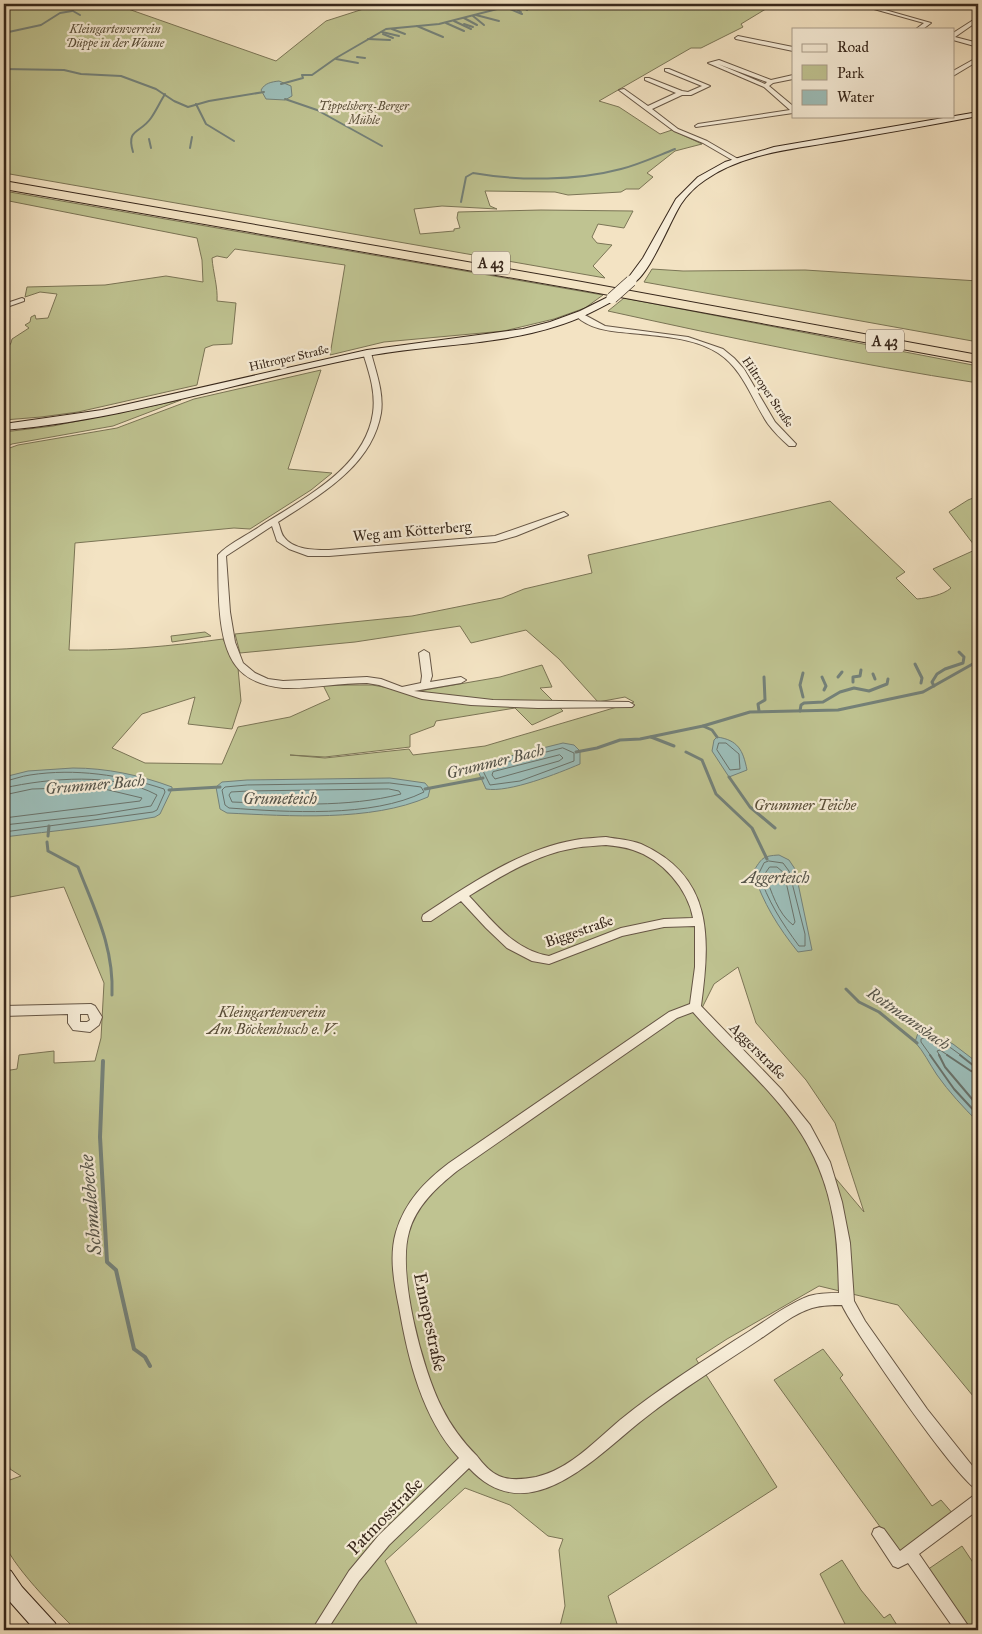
<svg xmlns="http://www.w3.org/2000/svg" width="982" height="1634" font-family="'IM FELL Great Primer',serif">
	<rect width="100%" height="100%" fill="#f3e3c3"/>
	<filter id="stains"><feTurbulence type="fractalNoise" baseFrequency=".004" numOctaves="4"/><feColorMatrix values="0 0 0 0 .2 0 0 0 0 .09 0 0 0 0 .02 0 0 0 .5 -.17"/></filter>
	<radialGradient id="worn" r=".72"><stop offset=".6" stop-color="#630" stop-opacity="0"/><stop offset="1" stop-color="#630" stop-opacity=".3"/></radialGradient>
	<g fill="#bfc391" stroke="#7b7556" fill-rule="evenodd">
		<path d="M4 4H114L276 61 326 21 379 4H774L741 24 743 27 701 48H691L599 101 619 107 660 134 672 130 702 144 675 151 647 173 653 177 639 189H626L621 192 568 195 555 192 485 191 490 206 497 209 442 206 414 209 420 234 454 231V229L460 228 457 218 458 212 541 210 633 211 624 228 598 224 592 237 597 243 612 245 593 266 605 278 4 173Z"/>
		<path d="M4 191 603 295 585 308 554 319 504 331 384 342 330 355 345 265 235 249 227 258 217 256 212 258C213 272 218 287 217 301L236 303 232 344 213 345 205 348 197 385 78 412 41 417 4 420V349H7L11 343 12 339 29 328 25 325 30 322 31 317 35 315 36 319 48 318 57 294 40 292 25 297 27 287 105 285 166 276 203 282 202 260 197 238 4 200Z"/>
		<path d="M652 269 683 271 805 270 978 281V342L644 282Z"/>
		<path d="M624 298 978 366V383C854 364 731 338 608 311Z"/>
		<path d="M321 370 288 469 332 473 311 490 250 529 234 528 75 543 69 650C121 651 171 646 223 639L238 668 241 701 232 729 188 724 195 697 142 714 112 748 145 763 222 764 238 727 290 717 330 699 323 685H372L413 692 500 677 542 665 552 687 540 688 563 711 532 725 515 708 436 721 434 726 410 735V747L325 757 290 755 325 758 409 749 413 755 485 746 634 702 625 697 598 702 559 659 526 630 471 643 460 626 355 642 240 653 235 634 412 616 502 598 524 589 592 573 588 555 830 501 905 572 896 578 917 599C928 598 943 595 951 588L933 569 977 549 949 512 968 500 978 496V1402L898 1305 819 1286 727 1339 696 1359 777 1487 608 1596 619 1630H559L565 1606 559 1550 563 1539 548 1536 510 1505 465 1488 385 1561 420 1630H76C59 1613 7 1561 4 1540 1 1521 4 1500 4 1482L21 1476 10 1469 4 1433V1071L17 1069 19 1055 54 1051V1063L95 1061 101 1038 104 983 64 887 10 897 4 895V450L18 445 117 428 194 399ZM738 967 756 1023 806 1080 835 1123 864 1212 811 1149 784 1107 698 1016 714 984Z"/>
		<path d="M181 400 113 426 12 444 4 448V432L53 426Z"/>
		<path d="M205 632 211 636 172 642 171 636Z"/>
		<path d="M823 1349 843 1375 840 1378 932 1506 941 1500 954 1515 899 1553 774 1380Z"/>
		<path d="M962 1546 978 1570V1630H972L927 1570Z"/>
		<path d="M842 1560 861 1590 884 1618 890 1614 900 1630H848L820 1574Z"/>
	</g>
	<g fill="#9cbdb8" stroke="#748179">
		<path d="M279 81 291 86 292 96 285 100 266 99 261 90C265 83 271 82 279 81Z"/>
		<path d="M717 737C738 740 743 750 747 770L729 777 712 751 714 740Z"/>
		<path d="M563 743 574 745 580 751V764C559 773 509 793 486 789L477 769 478 764Z"/>
		<path d="M73 768C106 768 140 775 172 787V789L160 814 155 817C104 826 54 831 4 837V777L28 771Z"/>
		<path d="M390 778 425 783 430 789 428 797C371 822 289 816 227 813L220 809 216 787 222 782 247 780Z"/>
		<path d="M779 855 789 860 795 869 812 950 798 952C778 927 763 903 753 872 762 858 762 856 779 855Z"/>
		<path d="M926 1031 953 1044 978 1063V1122C963 1107 949 1092 937 1075 929 1063 924 1052 915 1042L918 1033Z"/>
	</g>
	<g fill="none" stroke-linecap="round" stroke-linejoin="round">
		<g stroke="#6a726a" stroke-width="1">
			<path d="M719 743H726L739 754 740 769 730 770 717 750Z"/>
			<path d="M563 748 574 753V761L520 781 490 785 483 771 484 768Z"/>
			<path d="M560 755 563 758 559 761 495 779 492 775 493 772Z"/>
			<path d="M4 781C13 780 21 776 30 775 75 768 122 775 164 789L165 792 157 810 153 812 4 832"/>
			<path d="M390 783 421 787 424 792C372 818 287 812 229 808L225 805 222 790 225 787 247 785Z"/>
			<path d="M4 788C49 778 115 772 157 795L151 806 96 815 4 825"/>
			<path d="M389 789 399 791 401 794C347 808 287 804 232 802L229 795 231 792 248 791Z"/>
			<path d="M4 795 32 789 96 787 142 798 140 801 4 818"/>
			<path d="M769 861 783 863 789 871 805 934V946H799C782 923 767 900 759 873L764 863Z"/>
			<path d="M770 867H777L784 873 795 922 793 925C778 914 771 891 765 874Z"/>
			<path d="M931 1056 921 1042V1039L926 1037 951 1048 962 1056"/>
			<path d="M940 1056 937 1051 940 1050 949 1056"/>
		</g>
		<g stroke="#6a726a" stroke-width="2">
			<path d="M930 1055 954 1089 978 1115"/>
			<path d="M939 1055 945 1067 978 1106"/>
			<path d="M947 1055 971 1071 978 1073"/>
			<path d="M960 1055 974 1066H978"/>
		</g>
		<g stroke="#748179" stroke-width="2">
			<path d="M517 4 527 10"/>
			<path d="M522 4 529 9"/>
			<path d="M511 6 521 12"/>
			<path d="M505 7 522 14"/>
			<path d="M73 11 80 15"/>
			<path d="M476 15 499 21"/>
			<path d="M473 16 484 25"/>
			<path d="M464 18 477 25"/>
			<path d="M454 21 471 29"/>
			<path d="M446 23 464 31"/>
			<path d="M464 24 473 27"/>
			<path d="M417 26 443 37"/>
			<path d="M392 29 405 34"/>
			<path d="M382 32 399 36"/>
			<path d="M4 33 41 25 60 13 72 11 77 4"/>
			<path d="M383 34 393 38"/>
			<path d="M368 39 390 40"/>
			<path d="M357 57 365 58"/>
			<path d="M336 59 358 63"/>
			<path d="M4 69 64 70 81 74 121 76 156 89 174 101 188 107 209 101 264 92"/>
			<path d="M281 84 303 78 302 75H312L336 58 386 29 439 24 517 4"/>
			<path d="M285 99 317 110 382 146"/>
			<path d="M196 104 206 124 234 141"/>
			<path d="M149 139 151 148"/>
			<path d="M190 148 192 137"/>
			<path d="M133 152C126 128 140 134 151 118 156 111 160 102 165 94"/>
			<path d="M461 202 466 177 473 173C519 181 576 181 621 169 640 164 657 156 675 149"/>
		</g>
		<g stroke="#748179" stroke-width="3">
			<path d="M915 664 922 678 921 683"/>
			<path d="M803 673 800 685 803 697"/>
			<path d="M873 674 875 679"/>
			<path d="M822 677 826 686 824 690"/>
			<path d="M838 677 842 672"/>
			<path d="M853 682V677L860 676 861 670"/>
			<path d="M934 686 932 682 937 674 945 669 963 663 964 657 959 652"/>
			<path d="M759 711 758 704 765 700 764 677"/>
			<path d="M800 711 801 705 804 703 823 702 840 692 854 688 869 691 887 684 888 679"/>
			<path d="M703 726 712 730 717 737"/>
			<path d="M651 737 674 746"/>
			<path d="M576 752 597 748 620 740 640 739 703 726 750 712 838 710 923 692 978 661"/>
			<path d="M686 752 702 760 716 794 752 828 767 859"/>
			<path d="M729 777 750 807 775 828"/>
			<path d="M425 789 483 778"/>
			<path d="M169 790 220 787"/>
			<path d="M835 799 856 808"/>
			<path d="M48 836 49 826"/>
			<path d="M47 842 48 851 78 867C95 911 114 947 112 995"/>
			<path d="M846 989 859 1002 879 1012 917 1043"/>
		</g>
		<path stroke="#748179" stroke-width="4" d="M103 1061 100 1137 107 1262 116 1270 134 1349 145 1357 150 1366"/>
		<g stroke="#665645" stroke-width="2">
			<g id="street">
				<path d="M856 4H864L931 23 923 29H916L924 23Z"/>
				<path d="M971 4H978V8Z"/>
				<path d="M978 17V21L955 37 978 43V47L953 40V33Z"/>
				<path d="M738 36 793 47V51L736 39 735 38Z"/>
				<path d="M978 57V61L953 76V71Z"/>
				<path d="M719 60 771 80 793 75V79L773 83 769 86 793 106V113L696 127 695 126 698 124 790 110 764 87 708 63ZM718 64 767 82 765 84Z"/>
				<path d="M665 69H669L710 86 691 95H682L652 109 678 129 707 141 738 159V161H734L703 143 674 131 619 90 624 89 648 106 676 93 645 80V78H649L682 91 688 92 702 86 665 71Z"/>
				<path d="M22 298 24 299V301L4 308V304Z"/>
				<path d="M577 314H583L605 326 688 337 723 349 734 358 744 369 775 422 796 444 795 446H789C781 439 774 432 768 424 752 400 743 369 718 353 693 337 658 336 630 333 610 331 591 330 576 316Z"/>
				<path d="M364 351 371 353C376 372 384 393 381 413 372 466 320 495 278 522 280 526 281 534 284 537 293 550 315 550 329 550L495 536 564 512 568 515 516 536 495 542 329 556H308L289 549 277 541 272 526 226 556 230 612 235 642 243 663 255 673 268 679 283 681 367 677 381 679 402 687 421 683 422 676 419 653 424 650 429 653 432 676 430 682 461 677 466 680 461 683 414 691 493 700 629 702 634 705 632 707 538 708 471 705 422 699 379 685 367 683C339 683 311 689 283 688 266 686 247 681 236 666 216 640 219 587 218 555 228 544 246 536 259 527 302 499 365 469 373 413 376 392 369 372 363 353Z"/>
				<path d="M606 837C617 839 631 840 641 844 714 877 710 938 701 1006L781 1089 810 1125 830 1162 842 1202 850 1243 854 1301 865 1321 927 1409 978 1473V1490C959 1483 853 1330 842 1305 832 1305 822 1305 812 1308 793 1314 777 1328 760 1339 721 1365 682 1389 645 1418 596 1456 529 1533 469 1468L389 1545 359 1581 327 1630H312L349 1571 379 1535 459 1458C422 1418 408 1359 399 1307 394 1283 389 1256 396 1232 405 1202 425 1181 449 1163L669 1012 690 1004 695 967V926L664 927 622 936 549 964 532 961 507 948 486 928 461 901 431 921H423L422 918 423 915C468 885 521 849 575 840 586 838 596 838 606 837ZM606 845C615 846 625 847 633 850 662 859 688 889 693 918L664 919 621 928 549 956C513 950 492 920 469 896 501 876 537 854 575 848 585 846 596 846 606 845ZM693 1012C754 1082 815 1118 833 1217 838 1242 838 1267 839 1293 829 1293 819 1293 809 1296 788 1304 770 1318 751 1330 706 1359 661 1387 620 1420 594 1442 570 1469 536 1477 525 1479 510 1481 499 1476 490 1472 483 1464 477 1456 463 1442 451 1426 442 1408 422 1369 397 1273 409 1232 416 1206 437 1187 457 1171L677 1018Z"/>
				<path d="M91 1004 95 1006 102 1017 99 1025 90 1032 73 1030 68 1023V1014L4 1016V1006ZM80 1014H88L90 1020 87 1022H80Z"/>
				<path d="M978 1494V1510L919 1554 971 1630H955L908 1563 898 1568 893 1566 872 1534 874 1529 879 1527 884 1529 900 1551 973 1496Z"/>
			</g>
		</g>
		<g stroke="#37271b" stroke-width="2">
			<g id="secondary">
				<path d="M978 112V116C932 125 885 133 839 141 794 149 743 153 705 180 696 186 687 195 681 204 670 221 648 279 631 284L626 281 643 258 676 199 698 177 725 162 774 147Z"/>
				<path d="M612 295 617 298 615 300C596 310 578 320 557 326 495 346 430 344 367 356 246 379 127 420 4 430V424L102 410 367 350 523 329 550 322 580 311Z"/>
				<path d="M4 1568 11 1571 22 1587 55 1623 58 1630H35L4 1595Z"/>
			</g>
		</g>
		<g stroke="#37271b" stroke-width="2">
			<path id="highway" d="M4 181 582 282 978 355V363L582 290 4 189Z"/>
		</g>
		<use href="#street" fill="#f7edd8" fill-rule="evenodd"/>
		<use href="#secondary" fill="#f7edd8" fill-rule="evenodd"/>
		<use href="#highway" fill="#f3e3c3" fill-rule="evenodd"/>
		<g stroke="#37271b" stroke-width="12" stroke-linecap="butt">
			<path id="secondary-bridge" d="M612 298 631 281"/>
		</g>
		<use href="#secondary-bridge" stroke="#f7edd8" stroke-width="11"/>
	</g>
	<g text-anchor="middle" stroke-width="4.5" stroke-linejoin="round" paint-order="stroke">
		<g font-size="12" font-style="italic" fill="#594e38" stroke="#f7edd8">
			<text x="115" y="33">Kleingartenverrein<tspan x="115" dy="14">Düppe in der Wanne</tspan></text>
			<text x="364" y="110">Tippelsberg-Berger<tspan x="364" dy="14">Mühle</tspan></text>
		</g>
		<g font-size="12" fill="#37271b" stroke="#f7edd8">
			<text transform="translate(289 358) rotate(-13)" y="4">Hiltroper Straße</text>
			<text transform="translate(768 392) rotate(56)" y="4">Hiltroper Straße</text>
		</g>
		<g fill="#f7edd8" stroke="#716254" stroke-width="1">
			<rect x="472" y="251.5" width="38" height="23" rx="4"/>
			<rect x="866" y="329.5" width="38" height="23" rx="4"/>
		</g>
		<g font-size="14" font-weight="bold" fill="#37271b">
			<text x="491" y="268">A 43</text>
			<text x="885" y="346">A 43</text>
		</g>
		<g font-size="15" fill="#37271b" stroke="#f7edd8">
			<text transform="translate(412 531) rotate(-5)" y="5">Weg am Kötterberg</text>
			<text transform="translate(579 931) rotate(-19)" y="5">Biggestraße</text>
			<text transform="translate(758 1051) rotate(45)" y="5">Aggerstraße</text>
		</g>
		<g font-size="15" font-style="italic" fill="#594e38" stroke="#f7edd8">
			<text x="805" y="810">Grummer Teiche</text>
			<text x="272" y="1017">Kleingartenverein<tspan x="272" dy="17">Am Böckenbusch e. V.</tspan></text>
		</g>
		<g font-size="16" font-style="italic" fill="#55544a" stroke="#f7edd8">
			<text transform="translate(495 761) rotate(-14)" y="6">Grummer Bach</text>
			<text transform="translate(95 784) rotate(-5)" y="6">Grummer Bach</text>
			<text x="280" y="804">Grumeteich</text>
			<text x="776" y="883">Aggerteich</text>
			<text transform="translate(909 1018) rotate(35)" y="6">Rottmannsbach</text>
		</g>
		<g font-size="18" fill="#37271b" stroke="#f7edd8">
			<text transform="translate(430 1322) rotate(78)" y="6">Ennepestraße</text>
			<text transform="translate(385 1516) rotate(-46)" y="6">Patmosstraße</text>
		</g>
		<g font-size="19" font-style="italic" fill="#55544a" stroke="#f7edd8">
			<text transform="translate(90 1205) rotate(-95)" y="7">Schmalebecke</text>
		</g>
	</g>
	<rect width="982" height="1634" fill="none" stroke="#f3e3c3" stroke-width="20"/>
	<rect x="5" y="5" width="972" height="1624" fill="none" stroke="#37271b" stroke-width="2.5"/>
	<rect x="10" y="10" width="962" height="1614" fill="none" stroke="#37271b"/>
	<rect x="792" y="28" width="162" height="90" fill="#f7edd8" stroke="#aa9e8c"/>
	<rect x="802" y="44" width="25" height="8" fill="#f7edd8" stroke="#aa9e8c"/>
	<text x="837" y="52" font-size="15" fill="#37271b">Road</text>
	<rect x="802" y="65" width="25" height="15" fill="#bfc391" stroke="#aa9e8c"/>
	<text x="837" y="78" font-size="15" fill="#37271b">Park</text>
	<rect x="802" y="90" width="25" height="15" fill="#9cbdb8" stroke="#aa9e8c"/>
	<text x="837" y="102" font-size="15" fill="#37271b">Water</text>
	<rect width="100%" height="100%" filter="url(#stains)"/>
	<rect width="100%" height="100%" fill="url(#worn)"/>
</svg>
